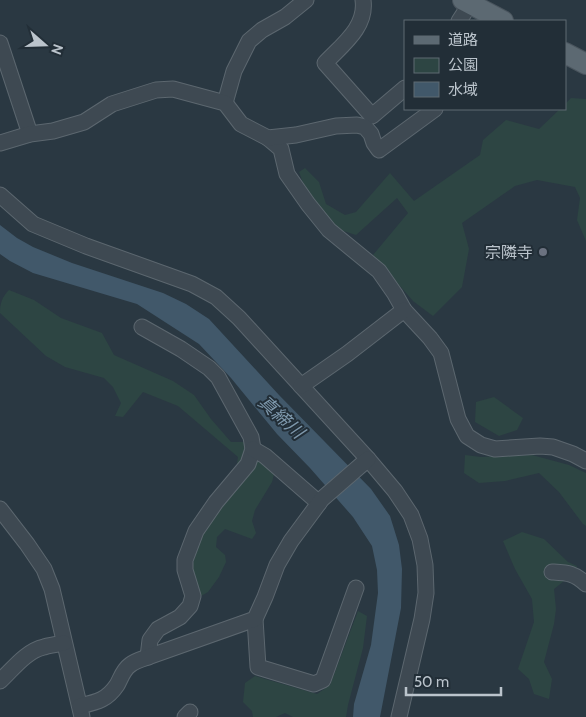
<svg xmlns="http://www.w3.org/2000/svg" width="586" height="717" font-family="Cabin,'Noto Sans JP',sans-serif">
	<rect width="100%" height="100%" fill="#2a3842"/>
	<g fill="#2d4543">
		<path d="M571 98 586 99V241L577 220 580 198 575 187 537 180 515 186 462 223 469 249 462 287 433 316 413 301 373 255 408 213 397 198 356 235 337 229 308 196 299 172 305 168 319 182 326 204 345 215 356 212 390 173 414 201 480 155 483 140 506 120 539 129 560 109H565V104Z"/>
		<path d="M9 290 34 300 61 318 102 333 114 355 173 381 194 395 211 419 231 442H243L274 474 272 482 255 510 252 521 256 533 252 539 225 529 217 537 216 547 225 555 226 562 219 577 208 592 201 596 192 567 197 549 206 524 236 471 238 457 178 406 143 392 123 417 115 416 121 403 113 387 104 378 65 367 46 356 0 313C0 303 2 297 9 290Z"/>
		<path d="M494 397 523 418 517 430 499 436 475 422 476 402Z"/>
		<path d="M465 455 481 457 532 455 569 465 586 473V526L583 524 559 492 539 473 505 481 479 483 464 473Z"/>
		<path d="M522 532 544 539 568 562 577 566 572 578 564 581 554 589 556 609 554 624 544 662 552 679 549 699 534 694 529 679 518 669 534 622 532 599 515 569 503 541Z"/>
		<path d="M358 611 367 616 363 648 348 705 346 717H293L285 713 276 717H253L252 711 243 702 245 683 255 676 317 694 330 685Z"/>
	</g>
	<path fill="#41586a" d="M0 225 17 238 33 247 72 263 163 293 186 304 209 319 279 395 371 489 390 516 399 545 402 569 401 608 380 717H353L354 704 371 645 378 593 377 570 372 546 353 517 310 468 277 434 231 378 199 344 137 304 33 273 10 261 0 254Z"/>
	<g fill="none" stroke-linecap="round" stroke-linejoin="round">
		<g stroke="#5c676f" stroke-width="17">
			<g id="minor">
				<path d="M363 0C367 27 342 45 325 63L372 116 405 88"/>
				<path d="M459 21 470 4"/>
				<path d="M0 43 30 134"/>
				<path d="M225 103 234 71 249 41 262 30 285 17 306 0"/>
				<path d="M268 138 281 149 287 174 308 204 329 230 379 271 395 294 404 310 430 338 441 353 458 419 467 436 481 445 495 449 540 446 553 447 573 454 586 461"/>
				<path d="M0 143 30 134 53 131 84 122 112 104 156 90 173 89 225 103 241 124 268 138 296 135 336 126 357 125 365 127 371 134 374 143 379 150 435 109"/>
				<path d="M0 195 33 224 86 246 192 284 216 297 239 318 368 459 395 491 411 515 420 539 425 565 426 593 422 619 399 717"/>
				<path d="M142 327 181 349 209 368 218 377 251 437 253 449 248 464 216 502 196 531 185 560V570L193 596 190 606 180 617 158 629 150 640 148 657"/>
				<path d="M301 386 347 354 404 310"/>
				<path d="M253 449 265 456 319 503"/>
				<path d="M0 509 27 544 44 569 52 589 82 717"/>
				<path d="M552 572C568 573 574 573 586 584"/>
				<path d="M255 619 258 667 314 684 323 680 356 588"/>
				<path d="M0 681C13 669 26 651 44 647 51 645 58 644 64 643"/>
				<path d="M80 706C97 702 107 700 117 685 121 678 123 670 130 665 135 661 142 659 148 657L255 619 265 597 277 565 291 541 322 499 368 459"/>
				<path d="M185 717 190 712"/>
			</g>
		</g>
		<g stroke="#4a555e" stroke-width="22">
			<g id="major">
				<path d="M463 0 503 21"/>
				<path d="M565 53 586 64"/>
			</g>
		</g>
		<use href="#minor" stroke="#3e4952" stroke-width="15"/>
		<use href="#major" stroke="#5c6972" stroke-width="20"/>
	</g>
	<circle fill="#6b7280" stroke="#222e37" stroke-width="2" cx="543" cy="252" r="5"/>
	<g text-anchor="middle" stroke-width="4" stroke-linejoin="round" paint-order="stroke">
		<g font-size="16" fill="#bbc4cc" stroke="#222e37" text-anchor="end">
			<text x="533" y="258">宗隣寺</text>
		</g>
		<g font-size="18" font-style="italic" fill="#7e98ac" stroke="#222e37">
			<text transform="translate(281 417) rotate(42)" y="6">真締川</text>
		</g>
	</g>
	<rect x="404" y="20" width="162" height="90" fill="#222e37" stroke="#5f6a73"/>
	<rect x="414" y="36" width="25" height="8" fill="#5c6972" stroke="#5f6a73"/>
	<text x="448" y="45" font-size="15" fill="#bbc4cc">道路</text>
	<rect x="414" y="58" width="25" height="15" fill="#2d4543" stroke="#5f6a73"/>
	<text x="448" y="70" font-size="15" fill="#bbc4cc">公園</text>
	<rect x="414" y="82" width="25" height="15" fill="#41586a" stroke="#5f6a73"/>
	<text x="448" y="95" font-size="15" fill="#bbc4cc">水域</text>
	<g transform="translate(45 45) rotate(110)" stroke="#222e37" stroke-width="4" paint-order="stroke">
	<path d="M0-4L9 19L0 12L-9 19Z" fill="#bbc4cc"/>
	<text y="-8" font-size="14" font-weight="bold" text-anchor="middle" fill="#bbc4cc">N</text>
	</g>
	<path d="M406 687v8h95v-8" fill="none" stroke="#bbc4cc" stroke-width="2.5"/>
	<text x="414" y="687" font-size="15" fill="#bbc4cc" stroke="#222e37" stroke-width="4" paint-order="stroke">50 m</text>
</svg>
